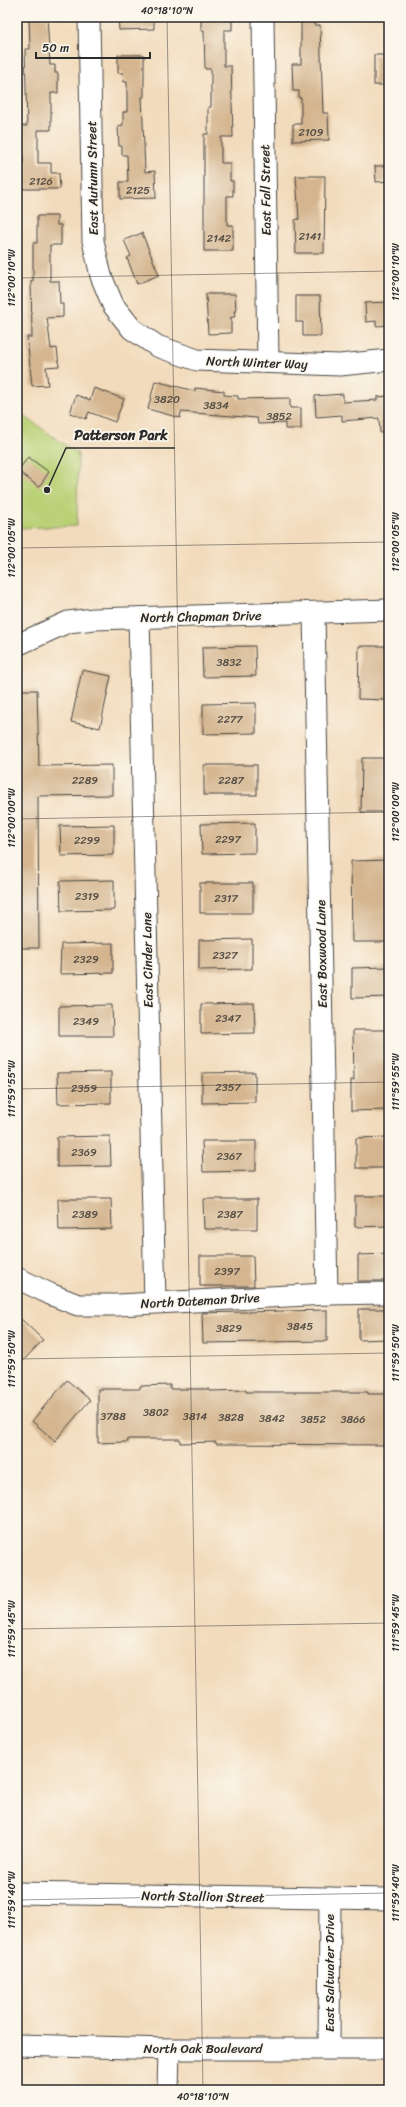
<svg xmlns="http://www.w3.org/2000/svg" width="406" height="2107" font-family="Sriracha,sans-serif">
	<rect width="100%" height="100%" fill="#fbf7ec"/>
	<filter id="ink" filterUnits="userSpaceOnUse"><feTurbulence type="fractalNoise" baseFrequency=".025" numOctaves="2"/><feDisplacementMap in="SourceGraphic" scale="8" xChannelSelector="R" yChannelSelector="G"/><feConvolveMatrix kernelMatrix="1 2 1 2 8 2 1 2 1" color-interpolation-filters="sRGB"/></filter>
	<filter id="wash" filterUnits="userSpaceOnUse"><feTurbulence type="fractalNoise" baseFrequency=".012" numOctaves="4" result="noise"/><feDisplacementMap in="SourceGraphic" scale="16" xChannelSelector="R" yChannelSelector="G"/><feGaussianBlur stdDeviation="0.9" result="paint"/><feColorMatrix in="noise" values="0 0 0 0 0 0 0 0 0 0 0 0 0 0 0 0 0 1.4 0 .05"/><feComposite in="paint" operator="in"/></filter>
	<g filter="url(#wash)">
		<rect width="100%" height="100%" fill="#f2dbbc"/>
		<path fill="#b9d075" stroke="#727e50" d="M17 411 78 454 77 526 17 528Z"/>
		<g id="blocks">
			<g fill="#d4b58f">
				<path d="M29 17H47L50 65H55V73H58V93H51V130H38V163H51V173H59L60 189H23V144H20V126H27L25 49H30Z"/>
				<path d="M118 17H154V29L119 30Z"/>
				<path d="M201 17H232V30H224V66H231L233 137H221V163H230V181H233V196H227V225H233V251H204V134H208V107H211V69H205L204 31H201Z"/>
				<path d="M301 17H314V25H320L323 113H328L329 140 293 141V124H301V98H299V91H293L292 64H301Z"/>
				<path d="M118 55H144V97H142L145 172 155 171 156 198 120 199V182H128L127 155H122V146H119L118 126 123 125V112H127V82H124L123 73H118Z"/>
				<rect x="374" y="55" width="15" height="30"/>
				<path d="M375 166H389V181L376 182Z"/>
				<path d="M296 176H325L324 253H296L295 220 299 219Z"/>
				<path d="M37 216H57V225H61V245H50V281H59L60 304H63V317L47 318 51 349 57 348 59 366 46 367 48 385 32 386 27 337H32L31 281H33V243H37Z"/>
				<path d="M142 233 159 275 137 284 127 258 131 256 124 240Z"/>
				<path d="M206 294H235L236 311H234L235 317H231V333L208 334Z"/>
				<path d="M296 296H320L321 336H303V322H296Z"/>
				<path d="M389 302V325L376 326V321L366 322 365 303Z"/>
				<path d="M155 381 195 391V388L224 391V395L238 396V399L290 398V408H301V429H285V423L258 424 257 418 181 412 180 418 148 409Z"/>
				<path d="M94 388 124 399 115 422 89 412 86 419 70 413 76 395 90 400Z"/>
				<path d="M343 394V402L377 400V397L389 396V433H380L379 418 342 421V415L316 417 315 396Z"/>
				<path d="M28 457 49 472 39 487 18 471Z"/>
				<path d="M255 646 256 676 203 677 202 647Z"/>
				<path d="M359 646H389L388 700 358 699Z"/>
				<path d="M82 670 111 676 100 728 71 722Z"/>
				<path d="M17 690H37L39 766 112 765V795L38 796 39 948H17Z"/>
				<path d="M256 703V733L203 734V704Z"/>
				<path d="M362 758H389V812H361Z"/>
				<rect x="204" y="765" width="53" height="30"/>
				<path d="M255 823V853L202 854 201 824Z"/>
				<path d="M114 825V855L61 856 60 826Z"/>
				<path d="M389 860V942H352L351 861Z"/>
				<path d="M114 880V910L61 911 60 881Z"/>
				<rect x="200" y="883" width="53" height="30"/>
				<path d="M252 939V969L199 970V940Z"/>
				<path d="M113 943V973L60 974 61 944Z"/>
				<path d="M389 967V997L352 998V968Z"/>
				<path d="M254 1003 255 1033 201 1034V1004Z"/>
				<path d="M112 1005 113 1036H59V1006Z"/>
				<path d="M353 1030H389V1110L351 1111V1080H354Z"/>
				<path d="M111 1072V1103L58 1104 57 1073Z"/>
				<path d="M255 1072V1102L202 1103V1073Z"/>
				<path d="M110 1136 111 1166 57 1167V1137Z"/>
				<path d="M389 1137V1168H356V1138Z"/>
				<path d="M202 1141H256V1171L203 1172Z"/>
				<path d="M355 1196H389V1226L355 1227Z"/>
				<path d="M58 1199H111L112 1229 59 1230Z"/>
				<path d="M203 1199H257V1229H204Z"/>
				<path d="M389 1254V1281H358V1255Z"/>
				<path d="M200 1256H253L254 1286H200Z"/>
				<path d="M359 1309H389V1339L359 1340Z"/>
				<path d="M327 1310V1341L203 1343 202 1313Z"/>
				<path d="M17 1315 43 1340 17 1367Z"/>
				<path d="M67 1380 90 1400 55 1441 32 1421Z"/>
				<path d="M170 1385V1389H209V1391L246 1390V1392H368V1394H389V1445L216 1444V1442L180 1443V1439H128V1442L98 1443V1389H140V1386Z"/>
			</g>
		</g>
	</g>
	<g filter="url(#ink)">
		<use href="#blocks" fill-opacity="0" stroke="#494541" stroke-width="1"/>
		<g fill="none" stroke-linecap="round" stroke-linejoin="round">
			<g stroke="#494541" stroke-width="23">
				<g id="minor">
					<path d="M89 17 93 241 101 276 113 305 132 329 157 346 197 360 340 365 389 360"/>
					<path d="M263 17 268 362"/>
					<path d="M314 613 327 1294"/>
					<path d="M139 618 155 1302"/>
					<path d="M17 645 68 622 94 619 389 610"/>
					<path d="M17 1278 50 1294 78 1305H118L327 1294 389 1293"/>
					<path d="M17 1893 389 1899"/>
					<path d="M17 2045 169 2049H389"/>
					<path d="M329 2048 330 1898"/>
					<path d="M168 2090 169 2049"/>
				</g>
			</g>
			<use href="#minor" stroke="#fff" stroke-width="21"/>
		</g>
	</g>
	<path fill="none" stroke="#2b2b2b" stroke-width="1" stroke-opacity="0.45" d="M167 17 203 2090M17 278 389 271M17 548 389 542M17 819 389 812M17 1089 389 1082M17 1359 389 1353M17 1629 389 1623M17 1900 389 1893"/>
	<g text-anchor="middle" stroke-width="3.5" stroke-linejoin="round" paint-order="stroke">
		<g font-size="11" fill="#554e44">
			<text x="311" y="136">2109</text>
			<text x="41" y="185">2126</text>
			<text x="138" y="194">2125</text>
			<text x="310" y="240">2141</text>
			<text x="219" y="242">2142</text>
			<text x="167" y="403">3820</text>
			<text x="216" y="409">3834</text>
			<text x="279" y="420">3852</text>
			<text x="229" y="666">3832</text>
			<text x="230" y="723">2277</text>
			<text x="85" y="784">2289</text>
			<text x="231" y="784">2287</text>
			<text x="228" y="843">2297</text>
			<text x="87" y="844">2299</text>
			<text x="87" y="900">2319</text>
			<text x="226" y="902">2317</text>
			<text x="225" y="959">2327</text>
			<text x="86" y="963">2329</text>
			<text x="228" y="1022">2347</text>
			<text x="86" y="1025">2349</text>
			<text x="228" y="1091">2357</text>
			<text x="84" y="1092">2359</text>
			<text x="84" y="1156">2369</text>
			<text x="229" y="1160">2367</text>
			<text x="85" y="1218">2389</text>
			<text x="230" y="1218">2387</text>
			<text x="227" y="1275">2397</text>
			<text x="300" y="1330">3845</text>
			<text x="229" y="1332">3829</text>
			<text x="156" y="1416">3802</text>
			<text x="113" y="1420">3788</text>
			<text x="195" y="1420">3814</text>
			<text x="231" y="1421">3828</text>
			<text x="272" y="1422">3842</text>
			<text x="313" y="1423">3852</text>
			<text x="353" y="1423">3866</text>
		</g>
		<g font-size="13" fill="#2b2b2b" stroke="#fbf7ec">
			<text transform="translate(92 178) rotate(-91)" y="5">East Autumn Street</text>
			<text transform="translate(265 190) rotate(-91)" y="5">East Fall Street</text>
			<text transform="translate(257 362) rotate(2)" y="5">North Winter Way</text>
			<text transform="translate(201 616) rotate(-1)" y="5">North Chapman Drive</text>
			<text transform="translate(321 954) rotate(-91)" y="5">East Boxwood Lane</text>
			<text transform="translate(147 960) rotate(-91)" y="5">East Cinder Lane</text>
			<text transform="translate(200 1300) rotate(-3)" y="5">North Dateman Drive</text>
			<text transform="translate(203 1896) rotate(1)" y="5">North Stallion Street</text>
			<text transform="translate(329 1973) rotate(-90)" y="5">East Saltwater Drive</text>
			<text x="203" y="2053">North Oak Boulevard</text>
		</g>
	</g>
	<path fill="none" stroke="#2b2b2b" stroke-width="1.5" d="M47 490L66 448H175"/>
	<circle fill="#2b2b2b" stroke="#fbf7ec" stroke-width="1.5" cx="47" cy="490" r="4"/>
	<g font-size="14" text-anchor="middle" font-weight="bold" fill="#2b2b2b" stroke="#fbf7ec" stroke-width="3.5" stroke-linejoin="round" paint-order="stroke">
		<text x="121" y="440">Patterson Park</text>
	</g>
	<rect width="406" height="2107" fill="none" stroke="#fbf7ec" stroke-width="44"/>
	<path d="M36 52v6h114v-6" fill="none" stroke="#2b2b2b" stroke-width="2"/>
	<text x="42" y="52" font-size="12" fill="#2b2b2b" stroke="#fbf7ec" stroke-width="3" paint-order="stroke">50 m</text>
	<rect x="22" y="22" width="362" height="2063" fill="none" stroke="#2b2b2b" stroke-width="1.5"/>
	<g font-size="10" text-anchor="middle" fill="#2b2b2b">
		<text x="167" y="14">40°18'10"N</text>
		<text transform="translate(395 272) rotate(-90)" y="4">112°00'10"W</text>
		<text transform="translate(11 278) rotate(-90)" y="4">112°00'10"W</text>
		<text transform="translate(395 542) rotate(-90)" y="4">112°00'05"W</text>
		<text transform="translate(11 548) rotate(-90)" y="4">112°00'05"W</text>
		<text transform="translate(395 812) rotate(-90)" y="4">112°00'00"W</text>
		<text transform="translate(11 818) rotate(-90)" y="4">112°00'00"W</text>
		<text transform="translate(395 1082) rotate(-90)" y="4">111°59'55"W</text>
		<text transform="translate(11 1089) rotate(-90)" y="4">111°59'55"W</text>
		<text transform="translate(395 1353) rotate(-90)" y="4">111°59'50"W</text>
		<text transform="translate(11 1359) rotate(-90)" y="4">111°59'50"W</text>
		<text transform="translate(395 1623) rotate(-90)" y="4">111°59'45"W</text>
		<text transform="translate(11 1629) rotate(-90)" y="4">111°59'45"W</text>
		<text transform="translate(395 1893) rotate(-90)" y="4">111°59'40"W</text>
		<text transform="translate(11 1900) rotate(-90)" y="4">111°59'40"W</text>
		<text x="203" y="2100">40°18'10"N</text>
	</g>
</svg>
